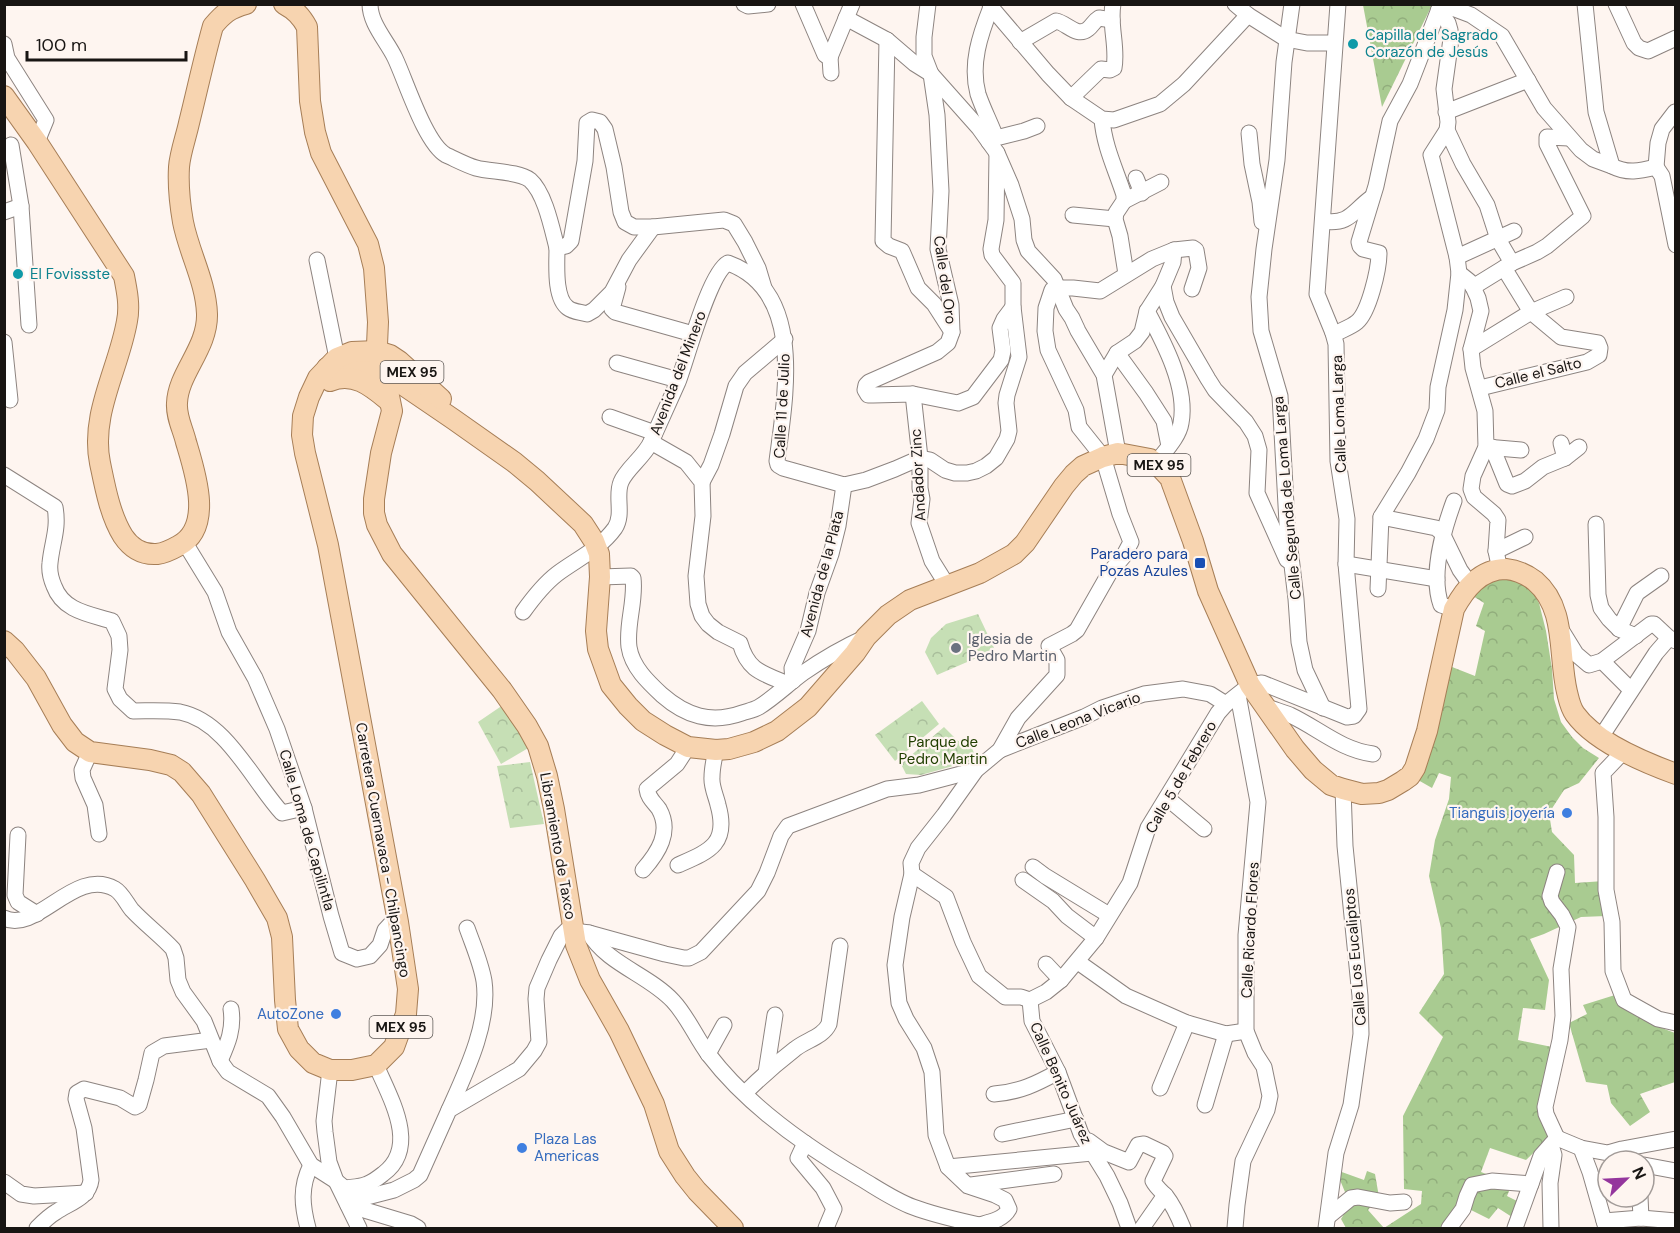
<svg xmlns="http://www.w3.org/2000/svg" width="1680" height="1233" font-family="'DM Sans',sans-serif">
	<defs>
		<pattern id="forest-crowns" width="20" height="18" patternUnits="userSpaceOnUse" patternTransform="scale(1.5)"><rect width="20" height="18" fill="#a9cb91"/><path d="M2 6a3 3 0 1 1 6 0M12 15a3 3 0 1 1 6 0" fill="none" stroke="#91ad7c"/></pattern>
		<pattern id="park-crowns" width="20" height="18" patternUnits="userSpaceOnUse" patternTransform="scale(1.5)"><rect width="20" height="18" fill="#c6dfb5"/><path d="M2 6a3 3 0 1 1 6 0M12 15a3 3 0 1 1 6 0" fill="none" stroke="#a9be9b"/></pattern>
	</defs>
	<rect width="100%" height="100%" fill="#fef5f0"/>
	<g fill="url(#forest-crowns)">
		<path d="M1363 5H1432L1382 107Z"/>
		<path d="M1509 577 1528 584 1539 603 1546 631 1552 669 1554 699 1561 722 1572 737 1583 748 1599 758 1579 783 1564 790 1549 813 1552 832 1574 855 1575 883 1604 881 1606 916 1581 917 1544 934 1530 939 1549 980 1545 1010 1523 1008 1518 1040 1557 1048 1541 1111 1554 1133 1526 1160 1490 1148 1481 1172 1512 1184 1507 1196 1519 1202 1512 1217 1498 1208 1489 1219 1467 1208 1450 1228H1346L1341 1219 1350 1204 1340 1180 1339 1171 1364 1180 1367 1171 1375 1174 1379 1197 1368 1210 1384 1228 1421 1204 1422 1191 1404 1189 1403 1116 1443 1037 1419 1013 1444 974 1441 928 1429 876 1435 840 1449 799 1451 777 1439 773 1432 788 1418 780 1447 665 1475 676 1485 631 1476 626 1484 603 1473 596C1483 580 1492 578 1509 577Z"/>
		<path d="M1615 995C1632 1016 1651 1024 1675 1033V1082L1640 1094 1650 1112 1630 1126 1611 1103 1607 1085 1586 1082 1569 1023 1587 1014 1583 1005Z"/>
	</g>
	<g fill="url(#park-crowns)">
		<path d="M978 614 995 650 937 675 925 652 931 638 946 624Z"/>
		<path d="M922 701 939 724 895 761 875 735Z"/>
		<path d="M503 705 530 747 501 764 478 722Z"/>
		<path d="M944 727 958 741 964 740 971 745 975 756 967 764 953 766 921 775 906 774 901 764Z"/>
		<path d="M530 762 544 824 510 828 497 766Z"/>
	</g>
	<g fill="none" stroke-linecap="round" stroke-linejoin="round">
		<g stroke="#8d8480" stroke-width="17">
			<g id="minor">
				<path d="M370 4C370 24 387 41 395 58 406 81 425 143 446 155 455 159 466 165 476 168 490 172 518 171 530 180 545 193 552 229 557 248L566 246 571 241 585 161 587 123 592 120 600 122 605 129 614 167 621 212 625 222 634 227H653L724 220 734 224 745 242 758 268 764 288"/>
				<path d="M744 4 748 6 768 4"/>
				<path d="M803 4 825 55 830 57"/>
				<path d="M928 4 924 37V56L931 74 937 115 941 191 938 249 951 305 952 332 948 343 937 352 869 382 866 385 865 390 868 395H873L913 394 958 403 973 397 1001 360 1003 351 1000 328 1004 319 1013 307"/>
				<path d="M1235 4 1248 15 1286 39 1307 43H1334"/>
				<path d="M1292 4 1284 62 1277 160 1264 249 1259 297 1261 331 1280 396 1287 523 1296 599 1299 642 1305 670 1323 708"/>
				<path d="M1585 4 1596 112 1612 166C1627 174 1640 171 1656 167"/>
				<path d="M1616 4 1634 43 1639 48 1648 51 1676 38"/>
				<path d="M991 7 1048 74 1071 98 1102 119 1114 120 1160 104 1184 84 1248 15"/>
				<path d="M1439 9 1448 23 1450 30 1451 39 1444 89 1448 122 1447 130 1431 155 1457 257 1459 273 1469 281 1473 287 1478 298 1481 311 1471 349 1473 368 1485 411 1486 447 1473 476 1471 489 1474 497 1494 514 1498 520 1496 551 1500 570"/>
				<path d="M1439 9 1447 6 1471 15 1502 36 1544 108 1581 150 1593 159 1612 166"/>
				<path d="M846 18 887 40 915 64 931 74 979 128 997 153 1011 185 1022 219 1024 240 1028 251 1054 279 1066 309 1072 318 1078 331 1104 375 1118 453"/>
				<path d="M887 40 883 241 889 246 902 251 918 288 934 304 952 332"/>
				<path d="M1020 42 1056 21C1067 23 1077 38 1088 29 1092 26 1094 21 1099 18L1112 20"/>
				<path d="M4 44 7 58 46 120 37 142"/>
				<path d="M830 57 852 4"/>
				<path d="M830 57 831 73"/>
				<path d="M1071 98 1101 69 1110 70 1114 68C1118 47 1109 25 1113 4"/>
				<path d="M1446 112 1528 80"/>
				<path d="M1102 119C1104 146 1116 170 1124 195V201L1116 213 1115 219 1120 236 1126 274"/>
				<path d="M1447 130 1463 164 1487 205 1498 239 1512 263"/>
				<path d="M1249 133 1252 164 1260 202 1262 222"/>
				<path d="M996 138 1024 131 1037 126"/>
				<path d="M989 142 996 138C991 124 983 109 978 94 970 64 980 35 991 7L990 4"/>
				<path d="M11 145 21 206 29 325"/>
				<path d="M1656 167 1662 176 1676 245"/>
				<path d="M1656 167 1658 143 1662 129 1675 112"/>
				<path d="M1136 178 1142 193"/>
				<path d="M1124 201 1161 182"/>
				<path d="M4 212 21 206"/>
				<path d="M1073 215 1115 219"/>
				<path d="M1323 221C1350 225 1353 211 1371 198"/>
				<path d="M557 248C557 264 554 298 568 308 573 312 581 312 587 314L594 310 612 292 629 260 653 227"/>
				<path d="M1457 257 1514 231"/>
				<path d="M317 260 337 358"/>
				<path d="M1163 286 1166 302 1172 317 1208 379 1215 390 1246 422 1255 436 1259 450 1257 493 1287 560"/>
				<path d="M618 287 612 309 615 312 693 334"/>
				<path d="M1473 287 1512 263 1537 252 1547 246 1583 216 1547 144V137L1569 138"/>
				<path d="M1147 311C1163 341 1188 387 1181 423 1179 437 1165 451 1156 463"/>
				<path d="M1333 333 1335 334C1342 330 1351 327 1357 322 1369 312 1379 269 1379 253L1363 249 1360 246 1359 242 1376 186 1390 121 1410 84 1439 9"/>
				<path d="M4 342 10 400"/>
				<path d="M1471 349 1531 312 1566 297"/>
				<path d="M1117 353 1146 393 1164 421 1169 446"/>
				<path d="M617 363 678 380"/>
				<path d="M1104 375 1117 353 1135 341 1142 332 1147 311 1163 286 1173 262 1174 250"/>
				<path d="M1480 388 1587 362 1599 355 1600 348 1598 343 1561 337 1531 312 1504 268"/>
				<path d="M913 394 920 458V488L922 499 919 523 932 561 947 585"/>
				<path d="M610 417 655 433"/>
				<path d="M651 442 686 462 702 482 703 516 696 576 698 604 702 616 708 624 718 632 740 643C748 671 762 673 788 684"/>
				<path d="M1561 443 1565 458"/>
				<path d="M1486 447 1521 450"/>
				<path d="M1492 447 1507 484 1512 486 1525 481 1543 467 1565 458 1579 447"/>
				<path d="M4 475 55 507C59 529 52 542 50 563 49 571 51 579 54 586 63 611 89 614 112 621L119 636 120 650 115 689 120 699 133 711C149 711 164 710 180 712 226 721 252 780 282 813L304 808"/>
				<path d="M702 482 711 465 722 434 736 386 745 373 785 339"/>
				<path d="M1454 501C1443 531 1430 574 1441 605L1454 609"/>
				<path d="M1381 517 1436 528 1442 533"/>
				<path d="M1596 524 1598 595 1601 608 1609 619 1619 629 1636 636"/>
				<path d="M1442 533 1460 570 1470 584"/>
				<path d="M185 543 215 592 229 632 255 678 277 729 304 808 331 916 342 953 357 959 370 956 380 945 385 930 397 917"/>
				<path d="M1496 551 1525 537"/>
				<path d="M1346 564 1437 579"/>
				<path d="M600 577 631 576 633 578C636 601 626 624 629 647 632 667 648 682 662 695 686 716 711 724 742 713 748 711 754 710 759 707 775 697 788 684 803 673 823 659 844 647 866 637"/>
				<path d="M1378 589 1381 517 1408 473 1426 439 1437 410 1438 387 1455 310 1459 273"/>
				<path d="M523 612C533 598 544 584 557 574 577 559 600 549 615 528 624 514 615 496 621 482 626 469 644 457 651 442 660 422 669 402 678 382 687 359 709 273 728 263 806 291 785 398 777 461L778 465 783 468 844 485 866 480 895 469 920 458 930 460 945 470 955 473H967L976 471 986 466 996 458 1007 439 1009 431 1006 403 1007 395 1019 357 1013 307V283L992 255 991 249 996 220 997 153"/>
				<path d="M1560 628 1576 654 1589 665 1602 661 1651 624H1654L1669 638 1676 641"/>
				<path d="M1619 629 1637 593 1661 576"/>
				<path d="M1602 661 1631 690"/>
				<path d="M793 681 792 668 808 631 817 593 831 554 838 526 844 485"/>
				<path d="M1267 707C1275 710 1283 712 1290 715 1318 728 1341 750 1373 754"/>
				<path d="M1601 737 1656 653 1669 638"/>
				<path d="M1000 750 1084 717 1102 708 1144 694 1183 689 1210 694 1226 704"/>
				<path d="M90 752 82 770 83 778 95 805 99 834"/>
				<path d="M1623 752 1603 773 1606 817V890L1612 922 1613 971 1624 1000 1658 1019 1676 1023"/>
				<path d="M1167 798 1204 829"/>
				<path d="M18 835 15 895 18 902 37 914"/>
				<path d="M678 865C710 851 729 844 718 805 716 796 711 786 712 777 712 768 714 759 716 750"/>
				<path d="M1033 867 1045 876 1109 915"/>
				<path d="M643 870C658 853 672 832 659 809 654 802 648 798 647 789L677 764 688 747"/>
				<path d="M1557 872 1550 896 1552 902 1562 915 1568 927 1561 969 1563 1016 1560 1040 1545 1107 1546 1114 1557 1138"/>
				<path d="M912 874 946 897 963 942 979 976 1005 997H1021L1030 1000 1046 992 1061 980 1096 938 1130 883 1148 828 1218 713 1226 704 1250 685 1262 683 1347 717 1354 716 1359 709 1346 564 1347 519 1338 461 1336 344 1333 333 1317 294 1338 4"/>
				<path d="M1023 880 1053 901 1067 916 1096 938"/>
				<path d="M4 918C37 934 75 866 115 889 122 893 127 904 132 910 145 924 160 935 173 949L176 958 178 980 183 992 204 1021 220 1061 228 1072 268 1096 283 1117 311 1165 336 1181 352 1194 367 1197 394 1190 414 1180 420 1175 449 1110 519 1069 534 1051 539 1042 536 999 537 988 549 960 561 936 567 930 589 933C607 964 649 975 673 1001 688 1017 696 1038 709 1055 748 1106 805 1146 860 1178 877 1188 894 1200 913 1207 934 1215 957 1220 979 1225"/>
				<path d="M589 933 665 954 684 958H689L701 952 758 891 767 873 781 836 788 826 887 789 919 785 976 770"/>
				<path d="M1078 962 1126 996 1187 1023 1226 1034 1246 1031"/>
				<path d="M1046 964 1061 980"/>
				<path d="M1030 1000 1032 1021 1058 1072 1081 1134 1107 1176 1120 1203 1129 1228"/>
				<path d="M708 1054 724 1025"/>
				<path d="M220 1061C228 1043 234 1029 231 1009"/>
				<path d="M330 1070 324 1121 325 1132 329 1162 336 1181 359 1228"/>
				<path d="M766 1073 775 1015"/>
				<path d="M1160 1088 1187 1023"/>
				<path d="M745 1093C761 1077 777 1063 795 1049 806 1040 823 1037 829 1024L840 946"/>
				<path d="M994 1094C1020 1092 1036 1084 1058 1072"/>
				<path d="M1205 1105 1226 1034"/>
				<path d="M449 1110C466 1072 490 1023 484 981 481 963 473 945 467 928"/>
				<path d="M1002 1134 1076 1119"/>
				<path d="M1557 1138 1581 1148 1608 1153 1622 1149 1676 1139"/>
				<path d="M1089 1141 1104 1152 1129 1162 1138 1145 1144 1144 1163 1153 1165 1156 1153 1181C1156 1187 1161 1191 1166 1196 1173 1205 1179 1218 1183 1228"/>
				<path d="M805 1143 798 1158 823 1188 834 1209 826 1228"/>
				<path d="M1581 1148 1590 1172 1606 1228"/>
				<path d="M1644 1165 1676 1171"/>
				<path d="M948 1167 1092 1153"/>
				<path d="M4 1182 21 1194 34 1196 86 1193"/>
				<path d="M971 1185 1054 1174"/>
				<path d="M345 1188C352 1187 361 1187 367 1184 373 1182 378 1178 383 1174 420 1147 390 1098 376 1065"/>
				<path d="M1640 1197 1641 1218"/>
				<path d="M348 1205 411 1224 418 1228"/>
				<path d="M1329 1216 1351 1198 1358 1197 1390 1203 1404 1202"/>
				<path d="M1604 1221 1641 1218 1676 1221"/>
				<path d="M979 1225C990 1222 1003 1220 1009 1209L1005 1200 995 1195 968 1186 948 1167 936 1135 932 1072 924 1048 906 1019 899 1003 895 965 902 917 912 874 911 863 918 848 944 815 976 770 1000 750 1018 718 1057 675V660L1049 646 1072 634 1077 630 1110 572 1123 557 1131 542 1120 514 1103 457 1079 427 1076 410 1048 350 1045 331 1046 308 1052 290 1057 288H1073L1100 291 1152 259 1174 250 1193 248 1196 250 1199 268 1192 289"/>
				<path d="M37 1228C43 1222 49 1216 56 1212 69 1203 89 1198 91 1180L84 1128 76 1099 77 1093 84 1089 120 1098 135 1107 139 1105 146 1080 152 1053 164 1046 211 1040"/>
				<path d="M308 1228C302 1206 300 1187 311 1165"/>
				<path d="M1142 1228 1165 1195"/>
				<path d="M1235 1228 1237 1205 1243 1161 1267 1110 1270 1096 1264 1067 1255 1053 1246 1031V935L1258 802 1238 695"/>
				<path d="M1326 1228 1336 1153 1351 1105 1361 1034 1360 996 1345 846 1343 789"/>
				<path d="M1449 1228 1463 1209 1467 1196 1472 1185 1492 1181 1531 1184"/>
				<path d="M1515 1228 1541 1156 1557 1138"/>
				<path d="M1551 1228 1550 1183 1554 1155 1551 1145"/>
			</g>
		</g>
		<g stroke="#a67e57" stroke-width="22">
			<g id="major">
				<path d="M284 4C295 10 301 16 307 27L310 101 315 132 321 153 368 244 374 268 378 322 376 368 389 396 392 411 381 453 374 499V513L377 525 392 554 502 690 527 726 538 746 547 776 554 809 576 945 590 980 619 1031 654 1104 669 1151 685 1176 697 1191 733 1228"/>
				<path d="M4 96 37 142 124 276C127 291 130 306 127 321 119 368 90 414 100 463 105 487 110 515 123 536 131 548 142 555 157 554 165 553 171 550 178 546 214 528 195 472 186 442 183 429 176 417 177 403 178 373 208 348 207 314 206 282 189 253 183 222 180 205 178 184 179 167 180 153 186 137 189 123 197 91 204 58 213 26 224 13 229 9 246 4"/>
				<path d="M327 368C347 365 366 362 384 372L453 419 514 462 537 481 583 524 594 541 599 554 600 577 596 631 598 649 611 685 628 706 643 721 665 735 688 747 716 750 729 749 754 742 777 731 808 707 855 653 866 637 888 615 910 600 980 573 1014 554 1025 543 1064 486 1074 474 1083 466 1103 457 1118 453 1150 459 1156 463 1170 478 1193 541 1208 591 1250 685 1295 749 1313 770 1331 785 1343 789 1362 794 1379 793 1388 790 1403 781 1410 776 1415 768 1427 731 1454 609C1465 589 1480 569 1506 569 1517 570 1526 574 1535 581 1567 608 1558 655 1567 692 1569 700 1570 707 1575 714 1595 742 1643 762 1676 774"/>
				<path d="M330 381C354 371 372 387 389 401"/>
				<path d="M4 641 15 651 36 678 62 725 75 742 90 752 150 760 171 765 182 772 201 794 255 880 277 918 282 937 285 1000 288 1029 299 1049 313 1063 330 1070H352L376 1065 394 1047 406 1014 408 989 398 922 328 545 305 453 302 435 303 416 309 397 318 378 337 358 352 352 377 351 390 355 399 361 441 399"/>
			</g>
		</g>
		<use href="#minor" stroke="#fff" stroke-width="15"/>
		<use href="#major" stroke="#f7d4b0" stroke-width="20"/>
	</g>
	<g fill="#0f9aa8" stroke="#fef5f0" stroke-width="2">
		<circle cx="1353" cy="44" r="6"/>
		<circle cx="18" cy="274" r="6"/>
	</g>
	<rect fill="#1a4fb4" stroke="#fef5f0" stroke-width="2" x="1194" y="557" width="12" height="12" rx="3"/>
	<circle fill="#6b7280" stroke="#fef5f0" stroke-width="2" cx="956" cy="648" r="6"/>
	<g fill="#3f7fe0" stroke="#fef5f0" stroke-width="2">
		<circle cx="1567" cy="813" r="6"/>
		<circle cx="336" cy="1014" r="6"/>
		<circle cx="522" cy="1148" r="6"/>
	</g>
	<g text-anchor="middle" stroke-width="4.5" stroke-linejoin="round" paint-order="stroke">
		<g fill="#fef5f0" stroke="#5d5855" stroke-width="1.5">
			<rect x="380.5" y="361" width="63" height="22" rx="4.5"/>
			<rect x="1127.5" y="454" width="63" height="22" rx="4.5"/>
			<rect x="369.5" y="1016" width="63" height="22" rx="4.5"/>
		</g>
		<g font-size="14" font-weight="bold" fill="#181513">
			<text x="412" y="377">MEX 95</text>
			<text x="1159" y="470">MEX 95</text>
			<text x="401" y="1032">MEX 95</text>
		</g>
		<g font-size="15" fill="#0d838f" stroke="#fef5f0" text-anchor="start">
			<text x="1365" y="40">Capilla del Sagrado<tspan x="1365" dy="17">Corazón de Jesús</tspan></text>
			<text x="30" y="279">El Fovissste</text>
		</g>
		<g font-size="15" fill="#181513" stroke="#fef5f0">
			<text transform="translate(945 280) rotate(82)" y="5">Calle del Oro</text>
			<text transform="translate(678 373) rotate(-69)" y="5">Avenida del Minero</text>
			<text transform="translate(1538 373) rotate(-14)" y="5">Calle el Salto</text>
			<text transform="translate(782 406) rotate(-87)" y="5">Calle 11 de Julio</text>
			<text transform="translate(1339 414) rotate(-92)" y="5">Calle Loma Larga</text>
			<text transform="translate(918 475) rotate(-93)" y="5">Andador Zinc</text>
			<text transform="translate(1287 498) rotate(-95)" y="5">Calle Segunda de Loma Larga</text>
			<text transform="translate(822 574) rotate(-75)" y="5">Avenida de la Plata</text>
			<text transform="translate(1078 720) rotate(-21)" y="5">Calle Leona Vicario</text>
			<text transform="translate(1181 777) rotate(-60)" y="5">Calle 5 de Febrero</text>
			<text transform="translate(307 830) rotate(74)" y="5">Calle Loma de Capilintla</text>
			<text transform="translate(558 846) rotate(80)" y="5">Libramiento de Taxco</text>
			<text transform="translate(383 850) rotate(80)" y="5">Carretera Cuernavaca - Chilpancingo</text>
			<text transform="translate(1250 930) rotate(-87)" y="5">Calle Ricardo Flores</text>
			<text transform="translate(1355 957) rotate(-95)" y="5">Calle Los Eucaliptos</text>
			<text transform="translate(1061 1083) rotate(66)" y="5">Calle Benito Juárez</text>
		</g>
		<g font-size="15" fill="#164399" stroke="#fef5f0" text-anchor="end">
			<text x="1188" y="559">Paradero para<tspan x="1188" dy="17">Pozas Azules</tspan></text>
		</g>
		<g font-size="15" fill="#5b616d" stroke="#fef5f0" text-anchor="start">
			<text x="968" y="644">Iglesia de<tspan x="968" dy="17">Pedro Martin</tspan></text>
		</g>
		<g font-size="15" fill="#213f00" stroke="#fef5f0">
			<text x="943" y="747">Parque de<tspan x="943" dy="17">Pedro Martin</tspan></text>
		</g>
		<g font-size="15" fill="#366cbe" stroke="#fef5f0" text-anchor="end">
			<text x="1555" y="818">Tianguis joyería</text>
			<text x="324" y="1019">AutoZone</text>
			<text x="534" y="1144" text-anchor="start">Plaza Las<tspan x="534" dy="17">Americas</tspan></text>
		</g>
	</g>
	<rect width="1680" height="1233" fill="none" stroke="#181513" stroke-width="12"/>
	<g transform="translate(1626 1179) rotate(66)"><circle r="28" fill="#fef5f0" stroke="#a29b98" stroke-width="1.5"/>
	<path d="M0-4.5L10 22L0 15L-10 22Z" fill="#94359d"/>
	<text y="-9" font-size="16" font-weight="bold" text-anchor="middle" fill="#181513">N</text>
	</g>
	<path d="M27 51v9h159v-9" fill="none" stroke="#181513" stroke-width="3"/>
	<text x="36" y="51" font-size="18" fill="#181513" stroke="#fef5f0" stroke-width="4.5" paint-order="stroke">100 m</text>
</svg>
